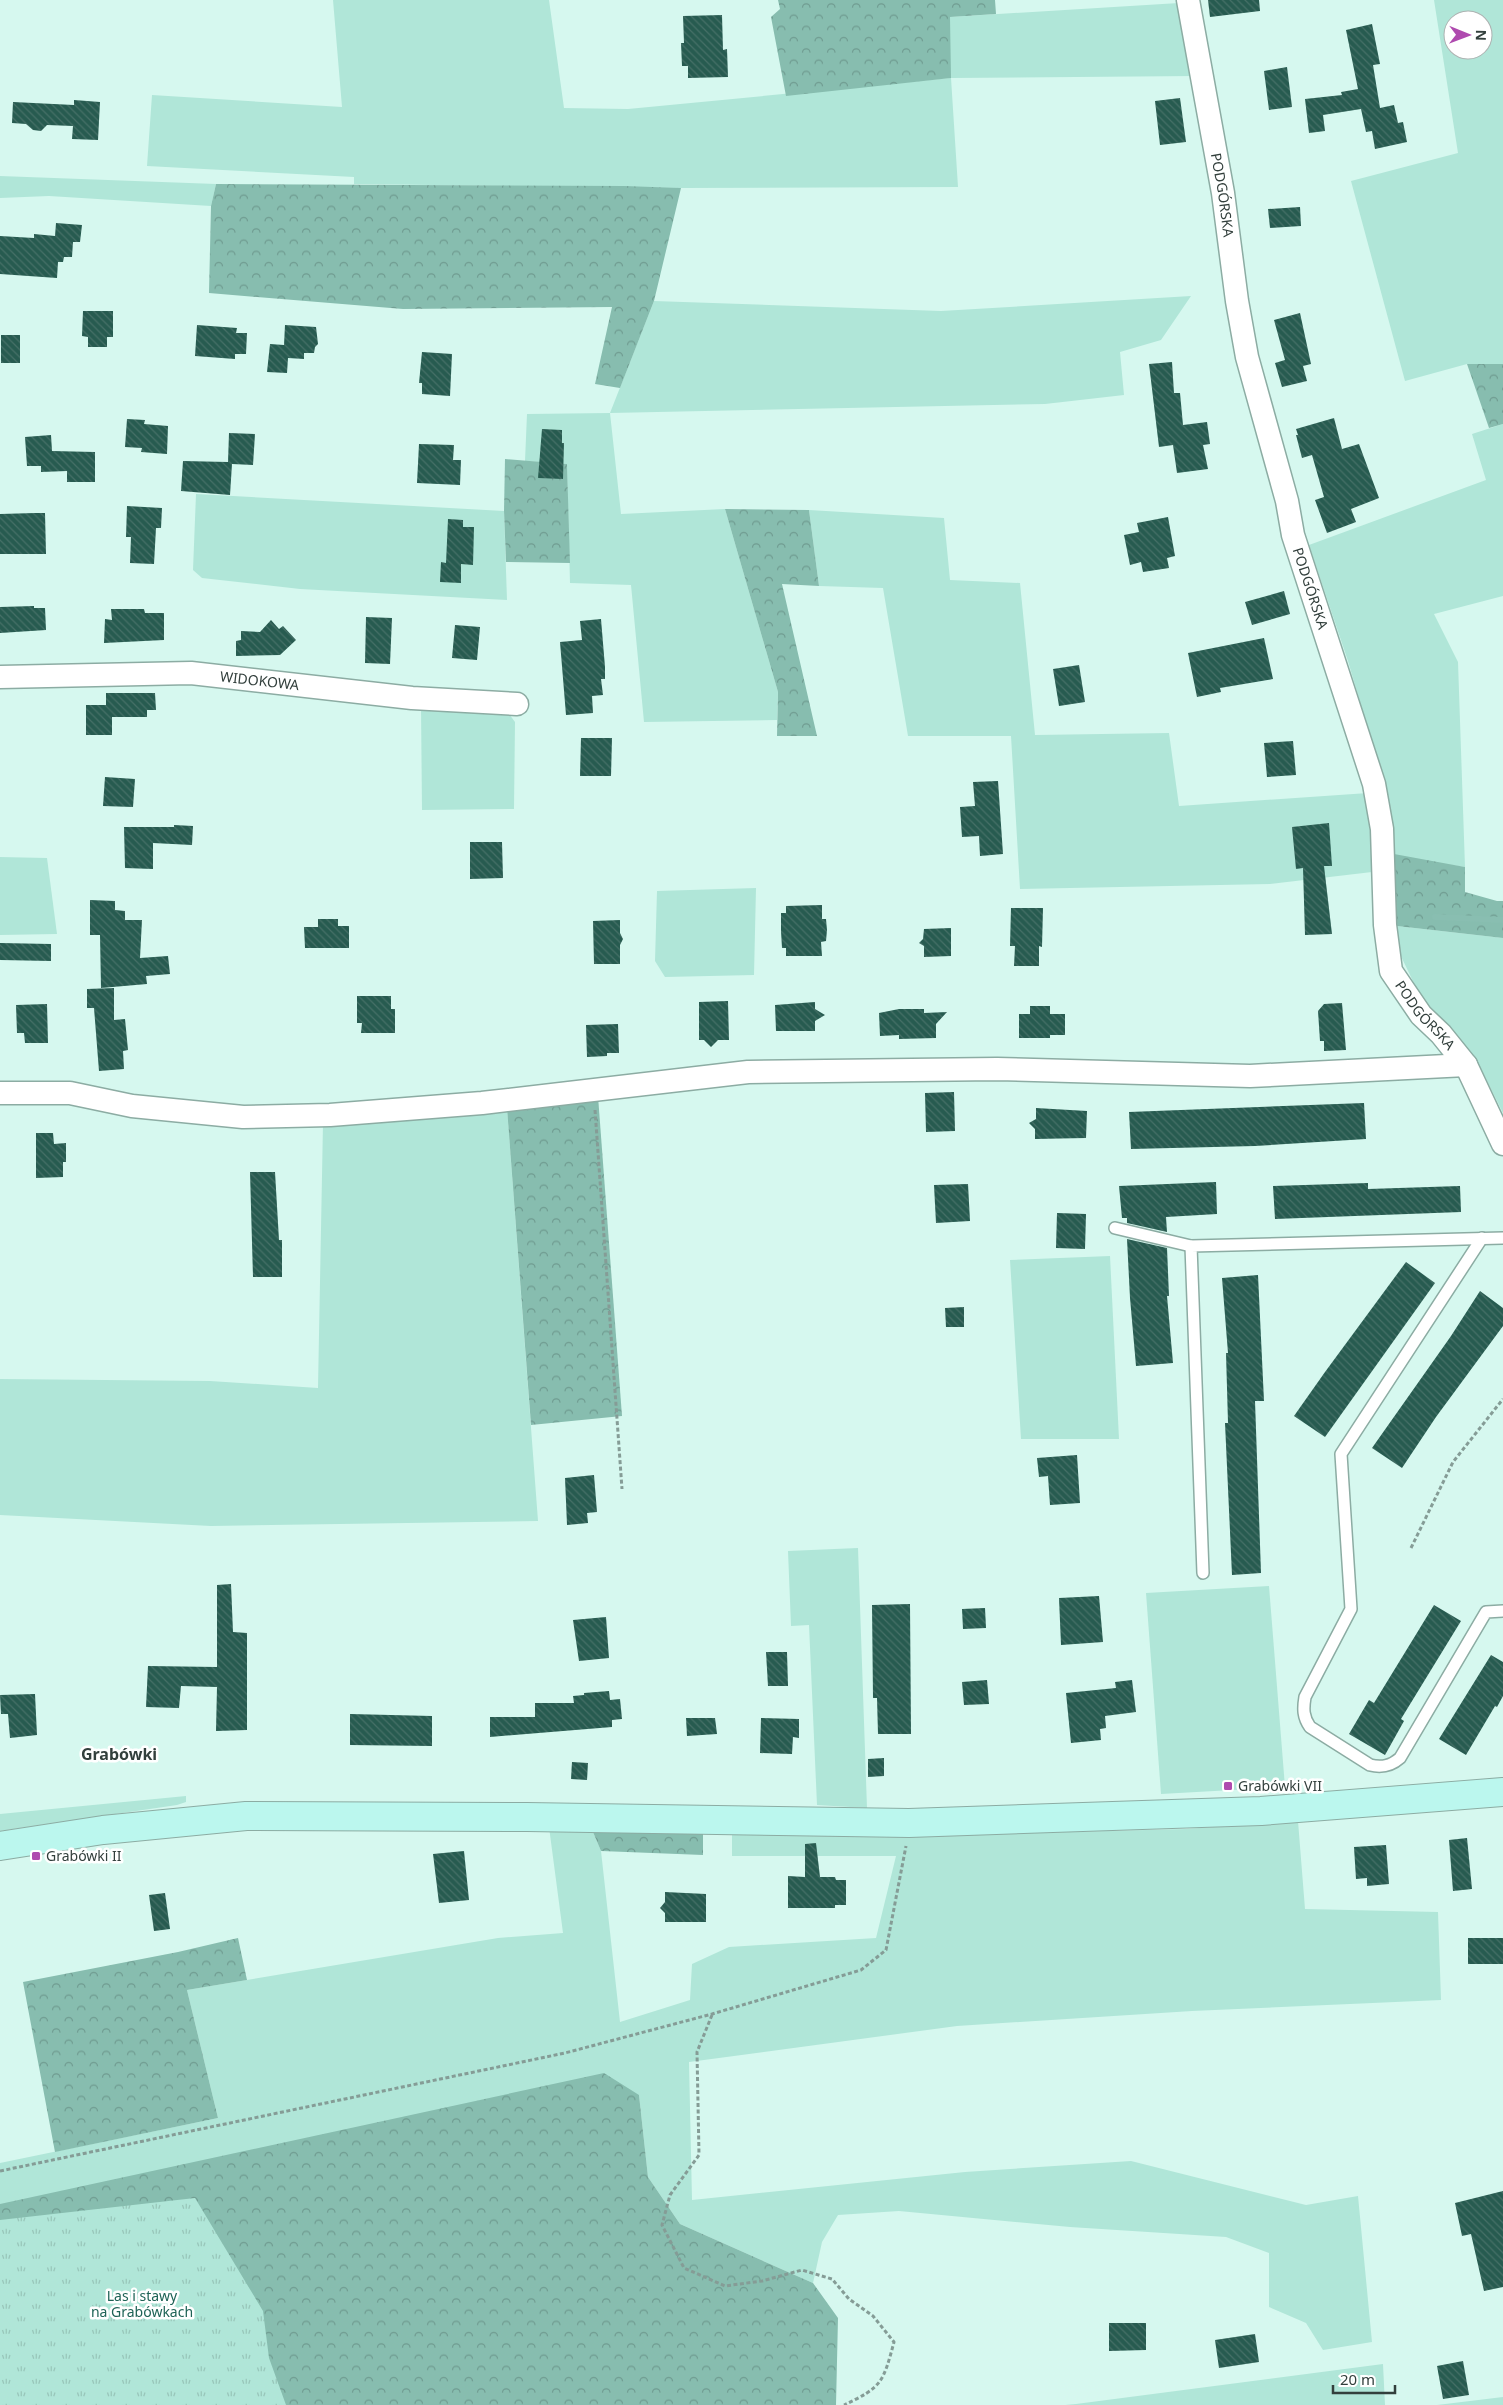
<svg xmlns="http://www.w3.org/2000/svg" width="1503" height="2405" font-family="'Noto Sans',sans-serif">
	<defs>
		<pattern id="forest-crowns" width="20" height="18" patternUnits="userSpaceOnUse" patternTransform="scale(1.25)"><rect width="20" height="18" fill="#87bdaf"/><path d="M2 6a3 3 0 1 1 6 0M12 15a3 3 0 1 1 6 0" fill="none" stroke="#6f9b90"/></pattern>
		<pattern id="park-tufts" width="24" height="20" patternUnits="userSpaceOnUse" patternTransform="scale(1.25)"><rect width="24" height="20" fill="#b0e6d8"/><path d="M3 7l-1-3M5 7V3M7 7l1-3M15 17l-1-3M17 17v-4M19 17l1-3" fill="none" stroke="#98c6ba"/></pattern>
		<pattern id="building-back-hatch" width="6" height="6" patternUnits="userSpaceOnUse" patternTransform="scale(1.25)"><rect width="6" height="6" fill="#275b50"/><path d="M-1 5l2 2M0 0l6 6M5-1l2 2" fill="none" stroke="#467067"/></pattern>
	</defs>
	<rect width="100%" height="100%" fill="#d6f8ef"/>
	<g fill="#b0e6d8" fill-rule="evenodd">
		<path d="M333 0H549L564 108 628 109 950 78V17L1179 3 1196 76 951 78 958 187 681 188 354 184V177L147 166 152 95 342 107Z"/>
		<path d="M1434 0H1503V364H1467L1405 381 1351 181 1458 153ZM1453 20H1483V50H1453Z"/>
		<path d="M0 176 216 184 211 206 49 196 0 198Z"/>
		<path d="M1191 296 1161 340 1120 352 1124 395 1045 404 610 413 621 514 725 509 778 692 777 720 644 722 631 585 570 583 567 464 525 461 527 414 610 413 654 301 941 311Z"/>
		<path d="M1503 424V596L1434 614 1458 662 1465 867 1394 857 1386 791 1348 661 1309 545 1486 480 1472 434Z"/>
		<path d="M196 494 504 511 507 600 300 589 202 578 193 570Z"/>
		<path d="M809 510 944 518 950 580 1020 583 1035 735 1169 733 1179 806 1368 793 1372 872 1270 884 1020 889 1011 736H908L883 588 819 586Z"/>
		<path d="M421 706 507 711 515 722 514 809 422 810Z"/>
		<path d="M0 857 47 858 57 934 0 935Z"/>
		<path d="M756 888 754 975 665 977 655 961 657 891Z"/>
		<path d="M1397 926 1503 938V1113L1478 1063 1422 1000 1398 950Z"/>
		<path d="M507 1108 538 1521 211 1526 0 1515V1379L210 1381 318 1388 323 1123Z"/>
		<path d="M1110 1256 1119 1439H1021L1010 1260Z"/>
		<path d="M858 1548 867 1808 817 1805 809 1625 791 1626 788 1551Z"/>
		<path d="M1269 1586 1285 1787 1161 1794 1146 1593Z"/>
		<path d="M186 1796V1802L177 1805 0 1831V1814Z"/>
		<path d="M1298 1821 1305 1909 1438 1912 1441 2000 1192 2011 957 2026 689 2062 692 2200 965 2172 1131 2161 1306 2205 1358 2196 1372 2342 1323 2350 1306 2323 1269 2307V2253L1226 2237 1070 2227 899 2211 838 2215 822 2242 813 2283 680 2224 648 2177 639 2095 0 2205V2163L218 2118 187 1990 498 1938 563 1933 549 1827 590 1825 601 1851 620 2022 690 2000 692 1964 729 1947 876 1938 896 1856H732V1827L901 1836 1186 1829Z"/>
		<path d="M1383 2364 1385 2405H1065L1076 2404Z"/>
		<path d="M1503 2397V2405H1437Z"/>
	</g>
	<g fill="url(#forest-crowns)">
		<path d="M778 0H995L996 14 950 17 951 78 786 96 771 17 780 9Z"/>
		<path d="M216 184 624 186 681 188 654 301 620 388 595 384 612 307 403 309 209 293 211 206Z"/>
		<path d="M1467 364H1503V424L1489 428Z"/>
		<path d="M505 459 567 464 570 563 506 562 504 511Z"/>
		<path d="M725 509 809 510 819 586 782 584 817 736H777L778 692Z"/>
		<path d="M1394 854 1465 867V892L1497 901H1503V938L1397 926Z"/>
		<path d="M598 1096 622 1416 531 1425 507 1108Z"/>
		<path d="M590 1825 703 1830V1855L601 1851Z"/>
		<path d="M238 1938 247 1980 187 1990 218 2118 55 2152 23 1982 178 1952Z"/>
		<path d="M604 2073 639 2095 648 2177 680 2224 813 2283 838 2318 836 2405H0V2204Z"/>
	</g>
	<path fill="url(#park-tufts)" d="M195 2198 263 2311 269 2358 286 2405H0V2220Z"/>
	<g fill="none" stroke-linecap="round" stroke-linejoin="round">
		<path stroke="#89beb1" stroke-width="6" d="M1435 917 1503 920"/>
	</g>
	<g fill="url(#building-back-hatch)">
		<path d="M1208 0H1259L1260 11 1210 17Z"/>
		<path d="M722 15 723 50 727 49 728 77 688 78V66H682L681 43H684L683 16Z"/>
		<path d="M1372 24 1380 64 1373 65 1380 108 1394 105 1398 123 1403 122 1407 142 1375 149 1372 131 1366 132 1361 109 1323 115 1325 131 1309 133 1305 99 1342 95 1341 92 1358 89 1346 30Z"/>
		<path d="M1287 67 1292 107 1269 110 1264 71Z"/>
		<path d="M1180 98 1186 142 1160 145 1155 101Z"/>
		<path d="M74 100 100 102 98 140 72 139 73 126 47 125 41 131 33 130 26 124 12 123 13 102 74 105Z"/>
		<path d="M1300 207 1301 226 1270 228 1268 209Z"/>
		<path d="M56 223 82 225 80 242H73L72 257H64L63 262H58L57 278 0 274V236L34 238V234L55 236Z"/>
		<path d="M83 311H113V337H107V347H88V337L82 336Z"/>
		<path d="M1300 313 1311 364 1303 366 1307 381 1282 387 1275 363 1285 360 1274 320Z"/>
		<path d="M197 325 237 328 236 333H247L246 354H235V359L195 356Z"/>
		<path d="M285 325 316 327 318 344 315 347 314 353H304V359L288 358 287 373 267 372 270 344 284 345Z"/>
		<rect x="1" y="335" width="19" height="28"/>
		<path d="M422 352 452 354 450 396 422 394V383H419Z"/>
		<path d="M1172 362 1174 393H1180L1183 425 1207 422 1210 444 1203 445 1208 469 1177 473 1173 445 1159 447 1149 364Z"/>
		<path d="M1334 418 1342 449 1359 444 1379 498 1351 509 1356 522 1327 533 1315 500 1324 497 1312 455 1302 458 1296 435H1298L1296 429Z"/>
		<path d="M127 419 145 420 144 424 168 426 167 454 141 452 142 448 125 447Z"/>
		<path d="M542 429 562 430V443H564L563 479 538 478Z"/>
		<path d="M229 433 255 434 253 465 232 464 230 495 181 491 183 461 228 462Z"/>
		<path d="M51 435 52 451 95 452V482H67V471L41 472V466H27L25 437Z"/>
		<path d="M419 444 454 445 453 460H461L460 485 417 483Z"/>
		<path d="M127 506 162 508 161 528H156L154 564 130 563 131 537H126Z"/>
		<path d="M35 513H45L46 554H0V514Z"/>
		<path d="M1168 517 1175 556 1167 558 1169 568 1143 572 1141 562 1130 565 1124 535 1139 532 1137 523Z"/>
		<path d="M448 519 463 520V527H474L473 565 461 564V583L440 582 441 562 446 563Z"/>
		<path d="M1284 591 1290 614 1252 625 1245 602Z"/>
		<path d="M34 606V608H45L46 630 0 633V607Z"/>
		<path d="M111 609H144L145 613H164V640L104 643 105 619 112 620Z"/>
		<path d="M366 617 392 618 390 664 365 663Z"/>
		<path d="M601 619 605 667V679H601L603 695 592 696 593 713 566 715 560 642 582 640 580 621Z"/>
		<path d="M271 620 279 629 283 626 296 640 280 655 236 656V641L241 640V631L260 632Z"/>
		<path d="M455 625 480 627 477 660 452 658Z"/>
		<path d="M1264 638 1273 679 1220 688 1221 692 1197 697 1188 653Z"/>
		<path d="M1079 665 1085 702 1059 706 1053 669Z"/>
		<path d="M106 693H155L156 710H147V717H112V735H86V705H106Z"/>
		<path d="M581 738H612L611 776H580Z"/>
		<path d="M1293 741 1296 775 1267 777 1264 743Z"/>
		<path d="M105 777 135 779 133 807 103 806Z"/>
		<path d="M998 781 1003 854 980 856 979 836 962 837 960 807 975 806 973 782Z"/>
		<path d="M1329 823 1332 866H1324L1332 934 1305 935 1303 868 1296 869 1292 827Z"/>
		<path d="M174 825 193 826 192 845 153 843V869L125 868 124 827H174Z"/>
		<path d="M470 842H502L503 878 470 879Z"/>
		<path d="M90 900 115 901V910L125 911V920H142L140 958 168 956 170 974 146 976 147 984 101 988 100 935H90Z"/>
		<path d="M822 905V919H826L827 930 826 941 821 942 822 956H786V948H782L781 931V913H786V906Z"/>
		<path d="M1011 908H1043L1042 947 1039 946V966H1014L1015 946H1010Z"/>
		<path d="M318 919H338V926H349V948H305L304 927H318Z"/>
		<path d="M620 920V933L623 939 620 945V964H594L593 921Z"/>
		<path d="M951 928V956L924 957V946L919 943 923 939 924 929Z"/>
		<path d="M0 943 51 944V961L0 960Z"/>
		<path d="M114 988V1020L125 1019 128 1050 123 1051 124 1069 99 1071 94 1008H87V989Z"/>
		<path d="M357 996H391V1009H395V1033H361L362 1023H357Z"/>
		<path d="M728 1001 729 1040H718L711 1047 704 1040H699V1002Z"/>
		<path d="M815 1002V1009L825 1015 815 1021V1031H776L775 1005Z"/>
		<path d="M1342 1003 1346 1050 1324 1051V1041H1320L1318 1011 1324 1004Z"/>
		<path d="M47 1004 48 1043H25L24 1033H17L16 1005Z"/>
		<path d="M1030 1006H1050V1014H1065V1035H1050V1038H1019V1014H1030Z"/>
		<path d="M899 1009H924V1013L947 1012 936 1024V1038L899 1039V1035L880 1036 879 1013Z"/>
		<path d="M618 1024 619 1053H607V1056L587 1057 586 1025Z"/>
		<path d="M954 1092 955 1131 926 1132 925 1093Z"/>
		<path d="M1364 1103 1366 1139 1255 1146 1131 1149 1129 1112Z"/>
		<path d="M1036 1108 1087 1111 1086 1138 1035 1139V1129L1029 1123 1036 1119Z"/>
		<path d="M36 1133H53L54 1144 66 1143V1162H63V1177L36 1178Z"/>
		<path d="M250 1172H275L279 1240H282V1277H253Z"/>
		<path d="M1216 1182 1217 1214 1166 1217 1167 1232 1127 1223V1218H1122L1119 1186Z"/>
		<path d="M1368 1183V1189L1460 1186 1461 1212 1275 1219 1273 1186Z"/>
		<path d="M968 1184 970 1221 936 1223 934 1185Z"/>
		<path d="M1057 1213 1086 1214 1085 1249 1056 1248Z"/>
		<path d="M1127 1239 1167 1248 1169 1296H1167L1173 1363 1136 1366 1130 1298Z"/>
		<path d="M1406 1262 1435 1283 1325 1437 1294 1416 1325 1372Z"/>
		<path d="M1258 1275 1264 1401H1255L1261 1573 1232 1575 1225 1423H1228L1226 1353H1228L1222 1278Z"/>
		<path d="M1480 1291 1503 1308V1326L1436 1417 1402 1468 1372 1448 1451 1336Z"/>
		<path d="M964 1307V1327H946L945 1308Z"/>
		<path d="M1077 1455 1080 1503 1050 1505 1048 1476 1039 1477 1037 1458Z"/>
		<path d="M594 1475 597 1512 587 1513 588 1523 567 1525 565 1478Z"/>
		<path d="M231 1584 233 1632 247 1633V1730L216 1731 217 1687 181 1686 179 1708 146 1707 148 1666 217 1667V1585Z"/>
		<path d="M1099 1596 1103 1642 1061 1645 1059 1598Z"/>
		<path d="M910 1604 911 1734H878L877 1698H873L872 1605Z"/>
		<path d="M1434 1605 1461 1621 1401 1719 1404 1721 1385 1755 1349 1734 1369 1700 1374 1703Z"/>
		<path d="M985 1608 986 1628 963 1629 962 1609Z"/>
		<path d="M606 1617 609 1658 579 1661 573 1620Z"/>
		<path d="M766 1652H787L788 1686H768Z"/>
		<path d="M1491 1655 1503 1662V1696L1497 1707 1495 1706 1466 1755 1439 1739Z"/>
		<path d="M987 1680 989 1704 964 1705 962 1682Z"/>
		<path d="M1132 1680 1136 1712 1105 1716 1106 1728 1100 1729 1101 1740 1071 1743 1066 1693 1116 1688 1115 1682Z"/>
		<path d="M609 1691 610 1700 620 1699 622 1719 612 1720V1727L490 1737V1717H535V1703H574L573 1696 584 1695V1693Z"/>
		<path d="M35 1694 37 1735 10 1738 8 1714H1L0 1695Z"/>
		<path d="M350 1714 432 1716V1746L350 1745Z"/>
		<path d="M686 1718H715L717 1734 687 1736Z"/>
		<path d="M761 1718 799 1719V1738L793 1737 792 1754 760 1753Z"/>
		<path d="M884 1758V1776L868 1777V1759Z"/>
		<path d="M572 1762 588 1763 587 1780 571 1779Z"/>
		<path d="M1467 1838 1472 1889 1453 1891 1449 1840Z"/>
		<path d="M816 1843 820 1877H835L836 1880H846V1905H835V1908H788V1876L805 1877V1844Z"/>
		<path d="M1386 1845 1389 1884 1367 1886V1878L1356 1879 1354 1847Z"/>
		<path d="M464 1851 469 1900 439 1903 433 1854Z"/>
		<path d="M665 1892 706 1894V1922H665V1913L660 1908 665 1902Z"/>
		<path d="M165 1893 170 1929 154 1931 149 1895Z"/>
		<rect x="1468" y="1938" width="35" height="26"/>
		<path d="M1503 2191V2287L1484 2291 1471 2234 1462 2236 1455 2203Z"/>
		<path d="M1109 2323H1146V2350L1109 2351Z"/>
		<path d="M1255 2334 1259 2362 1219 2368 1215 2340Z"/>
		<path d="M1463 2361 1469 2395 1443 2399 1437 2366Z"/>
	</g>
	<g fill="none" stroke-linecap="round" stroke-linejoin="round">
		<g stroke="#8caca3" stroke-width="14">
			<g id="lane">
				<path d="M1115 1228 1191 1246"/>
				<path d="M1482 1238 1341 1454 1351 1609 1305 1697C1303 1709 1303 1717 1310 1727L1370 1765C1382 1768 1391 1766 1400 1758L1486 1612 1503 1611"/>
				<path d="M1203 1573 1191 1246 1503 1238"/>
			</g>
		</g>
		<g stroke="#8caca3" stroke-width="25">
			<g id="street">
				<path id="s1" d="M1188 0 1223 193 1237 301 1247 357 1287 501 1293 535 1374 784 1382 829 1385 925 1391 971 1421 1015 1441 1034 1466 1065 1503 1144"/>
				<path id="s2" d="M0 677 191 673 412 698 517 704"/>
				<path d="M0 1093H70L132 1106 243 1117 330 1115 482 1103 748 1072 997 1069 1250 1076 1466 1065"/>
			</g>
		</g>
		<g stroke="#8caca3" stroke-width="30">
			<path id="secondary" d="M0 1846 103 1830 246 1816 527 1817 909 1823 1261 1811 1503 1792"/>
		</g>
		<g stroke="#859c96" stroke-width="3" stroke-dasharray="4 2.5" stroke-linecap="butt">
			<path d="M595 1110 622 1489"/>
			<path d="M1411 1548 1453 1462 1503 1399"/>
			<path d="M712 2015 697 2052 699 2155 670 2195 662 2225 684 2268 725 2286 762 2281 802 2270 832 2279 849 2299 873 2316 894 2342C883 2383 882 2387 844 2405"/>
			<path d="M0 2171 565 2053 712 2014 861 1970 886 1950 906 1846"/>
		</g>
		<use href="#lane" stroke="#fff" stroke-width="11"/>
		<use href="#street" stroke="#fff" stroke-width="22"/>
		<use href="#secondary" stroke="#bbf7ee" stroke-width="28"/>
	</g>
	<g fill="#af4aaf" stroke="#fff" stroke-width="2">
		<rect x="1223" y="1781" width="10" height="10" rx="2.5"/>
		<rect x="31" y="1851" width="10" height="10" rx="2.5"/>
	</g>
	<g text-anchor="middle" stroke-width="5" stroke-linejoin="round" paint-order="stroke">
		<g font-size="14" fill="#323f3c" stroke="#fff">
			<text dy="5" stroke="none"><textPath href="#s1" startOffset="198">PODGÓRSKA</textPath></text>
			<text dy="5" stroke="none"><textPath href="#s1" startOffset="602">PODGÓRSKA</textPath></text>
			<text dy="5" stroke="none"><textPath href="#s2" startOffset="260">WIDOKOWA</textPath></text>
			<text dy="5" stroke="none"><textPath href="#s1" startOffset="1052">PODGÓRSKA</textPath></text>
		</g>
		<g font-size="14" fill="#323f3c" stroke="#fff" text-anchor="start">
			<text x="1238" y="1791">Grabówki VII</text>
			<text x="46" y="1861">Grabówki II</text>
		</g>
		<g font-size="14" fill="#1e6356" stroke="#fff">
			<text x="142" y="2301">Las i stawy<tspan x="142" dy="16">na Grabówkach</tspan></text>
		</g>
		<g font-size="16" font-weight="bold" fill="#323f3c" stroke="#fff">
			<text x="119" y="1760">Grabówki</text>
		</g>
	</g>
	<g transform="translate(1468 35) rotate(91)"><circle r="24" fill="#ffffff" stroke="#adb2b1"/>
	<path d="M0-4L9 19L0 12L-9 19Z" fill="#af4aaf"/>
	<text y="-8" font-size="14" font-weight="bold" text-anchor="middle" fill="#323f3c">N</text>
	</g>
	<path d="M1333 2385v8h62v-8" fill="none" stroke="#323f3c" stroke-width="2.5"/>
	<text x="1340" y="2385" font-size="15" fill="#323f3c" stroke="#ffffff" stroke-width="4" paint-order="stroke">20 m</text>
</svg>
